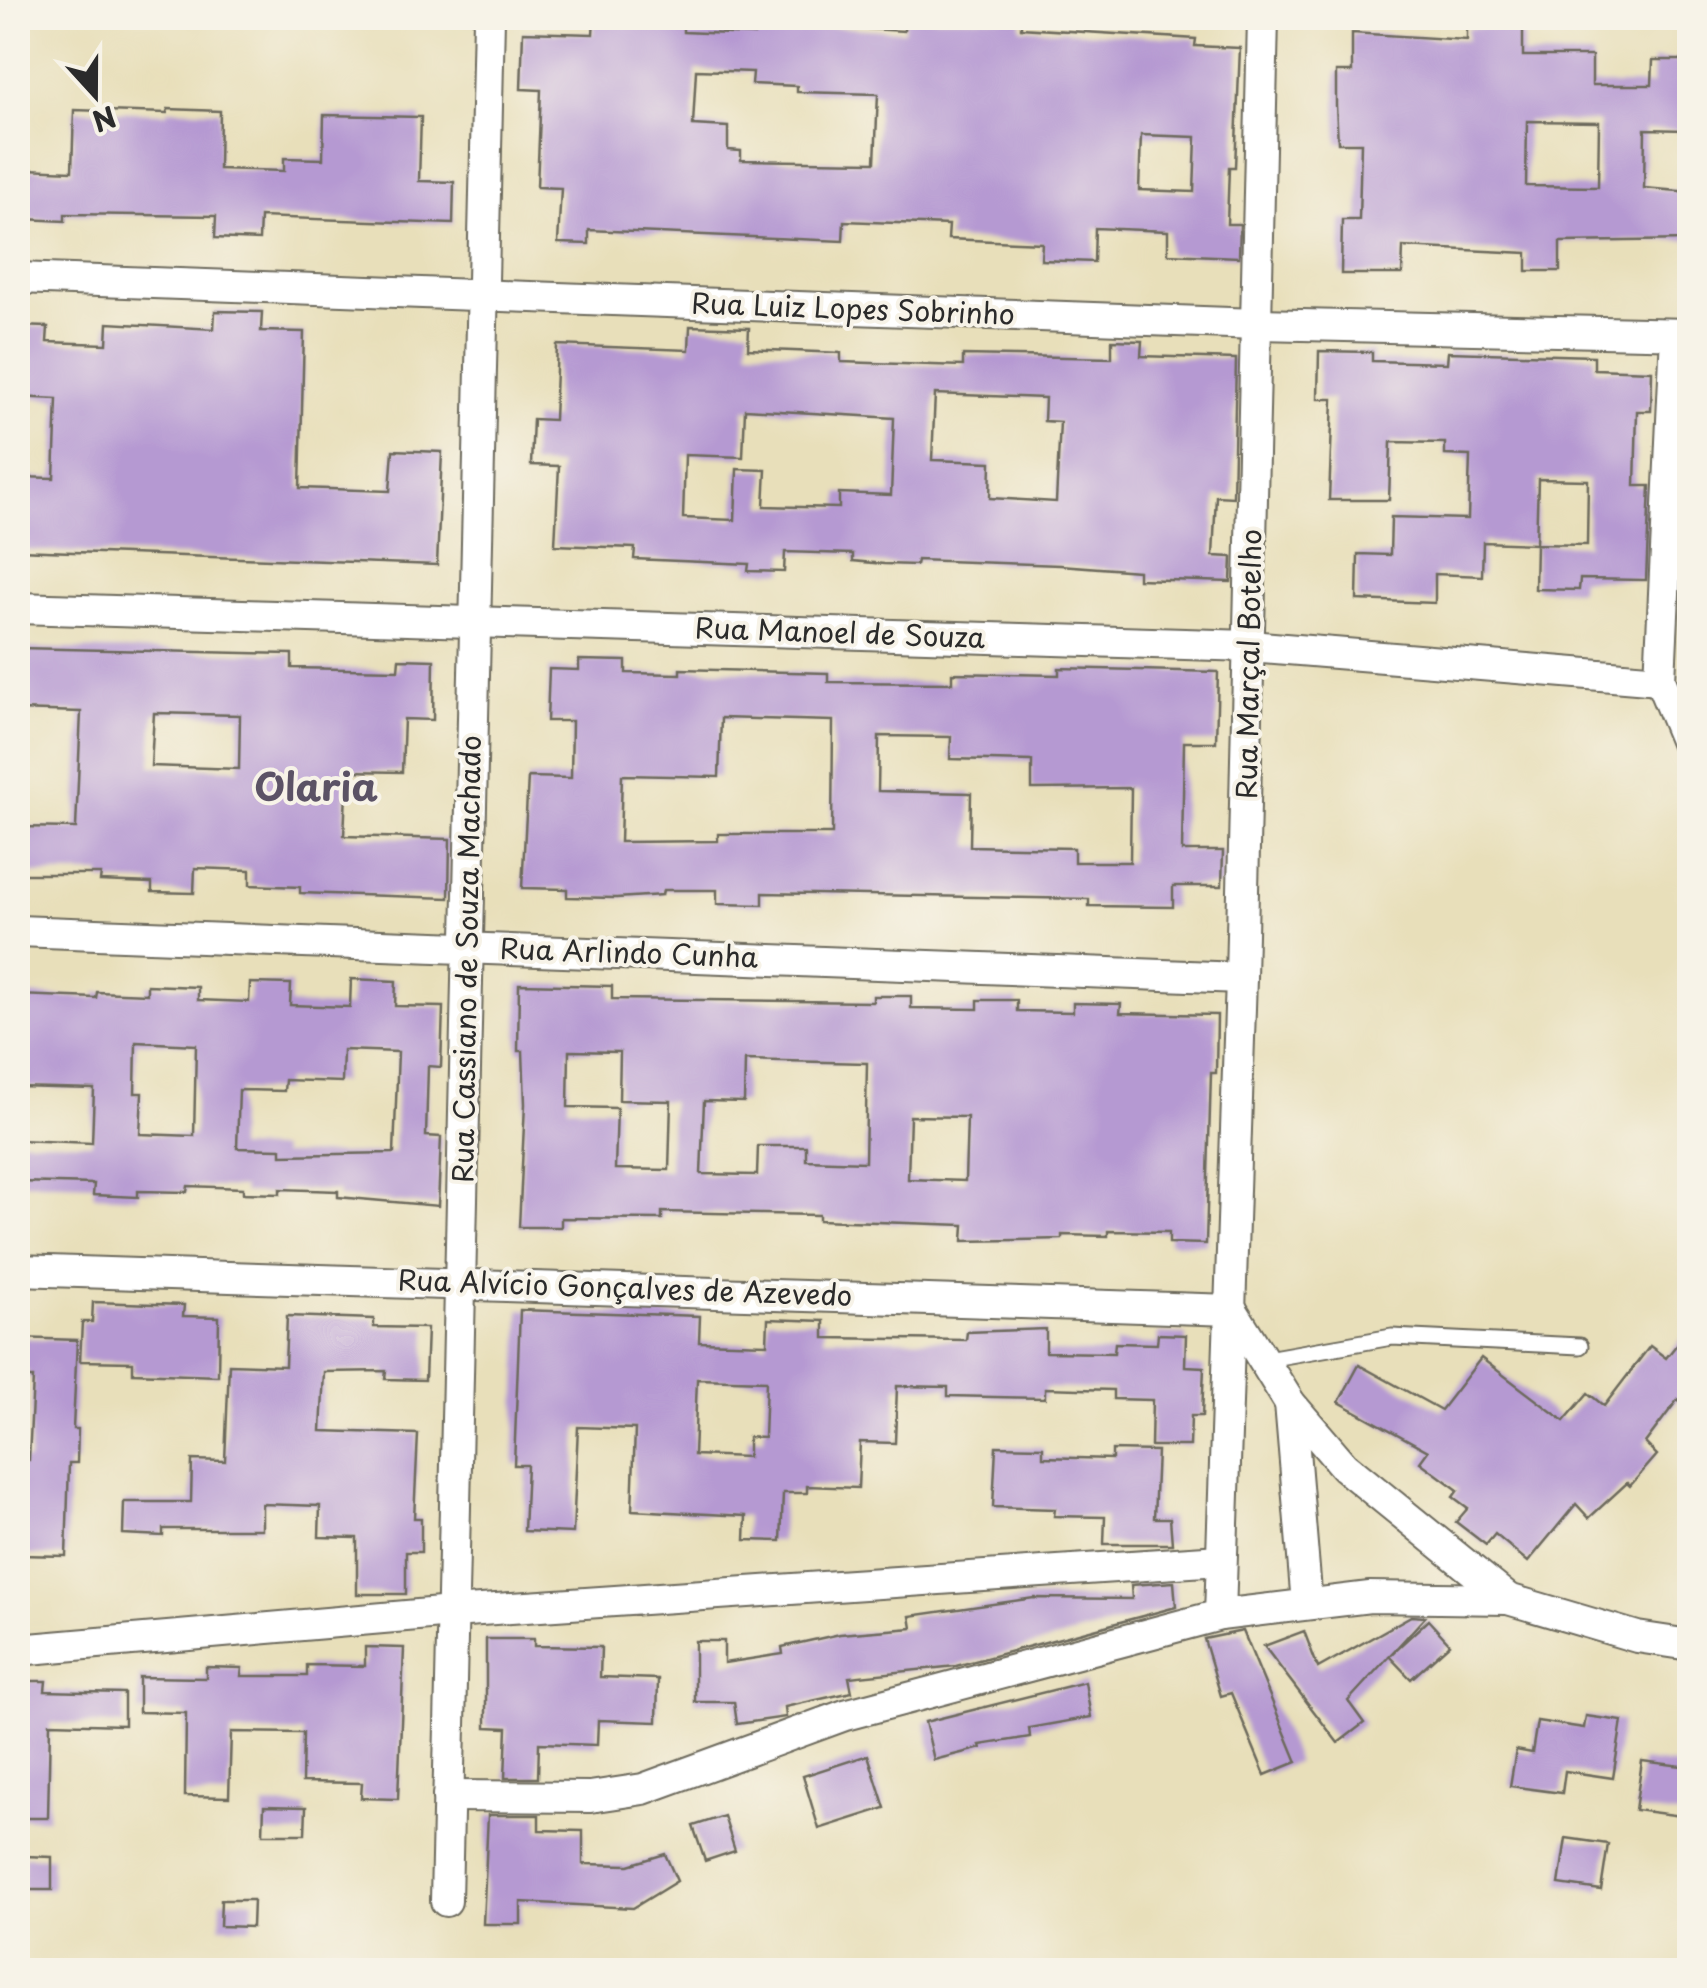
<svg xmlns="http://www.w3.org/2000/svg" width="1707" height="1988" font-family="'Playpen Sans',sans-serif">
	<rect width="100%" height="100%" fill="#f7f3e8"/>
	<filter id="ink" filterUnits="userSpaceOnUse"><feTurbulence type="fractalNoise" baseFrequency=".01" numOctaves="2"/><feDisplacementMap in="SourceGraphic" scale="20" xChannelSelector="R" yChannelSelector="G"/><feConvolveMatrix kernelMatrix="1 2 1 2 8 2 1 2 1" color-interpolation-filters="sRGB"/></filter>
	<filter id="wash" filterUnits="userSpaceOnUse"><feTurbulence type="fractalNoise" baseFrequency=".0048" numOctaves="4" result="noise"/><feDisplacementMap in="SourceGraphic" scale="40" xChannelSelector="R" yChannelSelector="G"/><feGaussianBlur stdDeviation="2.25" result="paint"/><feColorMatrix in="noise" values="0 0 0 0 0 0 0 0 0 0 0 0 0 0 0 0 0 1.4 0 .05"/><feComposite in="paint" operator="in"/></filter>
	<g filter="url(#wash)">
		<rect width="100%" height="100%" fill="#e8dfba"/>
		<g id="blocks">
			<g fill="#b599d2" fill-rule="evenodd">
				<path d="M594 18H683V32L754 35 755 18H800V25L904 31 905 18H1021V28L1196 39 1195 46 1240 48 1235 167H1229L1227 224H1240L1239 257 1168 254V231L1095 228 1094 262 1041 260 1042 243 948 239 949 225 844 221 843 241 589 230V244L558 243 561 188 537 187 541 90 521 89 523 32 593 34ZM696 70 753 72 752 84 797 86V92L878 94 875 162 741 160V151L728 150V127L693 125ZM1141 135 1196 137 1194 192 1139 190Z"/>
				<path d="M1523 27V56H1592V85H1652L1653 60H1685L1684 130 1645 129 1644 188 1690 192V240L1560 242V271H1527V253L1403 247 1402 274H1341L1342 220H1359L1361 143H1338L1336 105V72H1352V33L1467 40V28ZM1527 121 1599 122 1598 187 1526 186Z"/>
				<path d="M168 109 220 111 219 169 284 171V158L323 159 324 115 421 117 419 181 454 182 453 224 260 217 259 240 215 238 216 216 65 214V221L25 219 27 169 72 171 74 110 167 113Z"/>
				<path d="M215 311 262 312 261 331 304 332 300 488 390 491 393 450 442 452 437 565 18 550V477L54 478 57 399 18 397V326L48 327 47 342 107 344 108 323 214 329Z"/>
				<path d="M690 326 749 328 748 349 841 353V362L963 366V355L1112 358V340L1142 341 1141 356 1236 359 1233 497 1216 496 1213 556 1232 557 1231 582 1138 579V571L1060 565 917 560 916 565 884 564 853 561V554L785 552 784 572 748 571 749 564 634 559 635 548 555 545 559 466 531 465 533 419 554 420 557 345 689 350ZM935 394 1045 398 1044 421 1060 422 1056 502 990 498 991 462 932 460ZM745 409 894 418 891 495 839 493V508L764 506 766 470 737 469 735 520 683 518 685 455 743 457Z"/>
				<path d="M1319 351 1372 352V361L1447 363 1448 352 1594 356V369L1652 371 1651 411H1637L1635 486H1650L1646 580 1580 579 1579 590 1535 589 1536 544 1587 545 1588 480 1538 479 1536 544 1483 542 1482 576 1435 574V603L1357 600 1358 554 1390 555 1391 517 1468 519 1470 456 1445 455V443L1391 442 1389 500H1329L1333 399H1318Z"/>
				<path d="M18 648 292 654V668L398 670 399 659 434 660 433 720 404 719 402 772 347 771 344 836 450 839 449 898 300 893V887L250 885V870L195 868 194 893 152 892V883L100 881 101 874H18V827L76 828 81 712 18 710ZM154 713 240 715 239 769 151 766Z"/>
				<path d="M579 660 626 661V673L680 674V669L828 673V682L952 683V673L1059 675V668L1218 672 1216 742H1184L1182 851H1223L1222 886H1173V907L1089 906V899L763 893V905L717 904V890H663L662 895 616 898 567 897V889L522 888 528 777 571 778 572 721H547L549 669 579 670ZM721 718 833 721 832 834H718V841L620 842 622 775 719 777ZM879 736 951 737 950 759 1032 761V789L1131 788 1130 862H1074V848L970 846 971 793 878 791Z"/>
				<path d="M351 979 396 981 395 1006 443 1007 441 1067 428 1066 426 1136 441 1137 438 1206 338 1197V1191L280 1189V1194L243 1193V1188L188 1186 187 1192 138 1191V1197L93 1195 94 1184 18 1182V1140L92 1143 94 1089 18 1087V995L96 998 97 992 147 994V985L198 987V1000L249 1002 250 983 291 984 290 1005 350 1007ZM136 1042 196 1045 194 1136 140 1134 142 1093H135ZM343 1050 398 1052 394 1153 281 1155V1149L237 1148 239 1090 284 1091 285 1080 342 1082Z"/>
				<path d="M519 984 612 986V999L873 1002V996H911V1008L978 1009V1000H1017V1011L1073 1012V1003L1121 1004 1120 1013 1217 1015 1216 1073H1211L1206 1244 1169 1243V1232L1108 1231V1236L1062 1235V1239L963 1241 964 1225 819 1220V1215L662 1212V1219L561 1218V1227H519L525 1104 523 1051H518ZM569 1051 620 1052 619 1100 671 1101 669 1170 615 1169 617 1108 568 1107ZM745 1060 867 1063 865 1162 806 1160V1146H758L757 1175 701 1174 704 1101 744 1102ZM910 1116 967 1117 965 1181 908 1179Z"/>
				<path d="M93 1302 184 1305 183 1316 219 1317 218 1376 133 1373V1362L80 1361 82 1322H92Z"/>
				<path d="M520 1310 700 1316 699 1342 767 1344 768 1319 824 1321V1338L966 1340 967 1332 1046 1329V1352L1114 1353 1115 1343 1157 1344 1158 1334 1186 1335 1185 1366 1204 1367 1202 1416H1191L1190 1446H1151L1152 1400 1113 1399V1390L1045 1388V1398L948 1396V1387L897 1386 895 1443 860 1442 858 1488 807 1486V1493H783L781 1541 745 1540 746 1516 632 1510 635 1429 578 1427 573 1533 524 1531 527 1465H514ZM697 1379 766 1381 764 1438 748 1437V1457L694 1455Z"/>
				<path d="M287 1316 374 1319V1327L427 1328 425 1380 385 1379 386 1371 324 1372 321 1431 418 1434 414 1518H421V1552H406V1594H357V1538L319 1537 320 1506 262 1504V1529H163V1536L123 1534 124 1502H191L192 1460 225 1461 229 1364 285 1366Z"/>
				<path d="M1690 1328V1408L1678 1399 1645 1443 1657 1455 1630 1486 1627 1483 1589 1518 1576 1504 1528 1562 1495 1534 1486 1545 1456 1522 1468 1508 1453 1497 1458 1490 1420 1462 1428 1451 1339 1402 1359 1365 1441 1410 1481 1358 1564 1421 1588 1393 1604 1406 1650 1346 1666 1358Z"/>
				<path d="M18 1338 77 1340 73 1429H78L77 1463H69L66 1556 18 1555V1460H29L33 1378H28V1371L18 1370Z"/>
				<path d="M996 1446 1043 1447V1457L1112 1459V1450L1157 1451 1154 1518H1170L1172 1544H1104L1105 1517 1054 1516 1055 1509 993 1507Z"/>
				<path d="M1174 1582 1176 1607 956 1666 849 1677 852 1692 785 1707 786 1717 737 1724 734 1702H695V1641H724V1663L783 1654 782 1647 840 1634 912 1628 910 1616 1034 1598 1132 1599 1131 1585Z"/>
				<path d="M1411 1616 1425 1617 1348 1701 1364 1723 1338 1743 1264 1646 1304 1631 1318 1668Z"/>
				<path d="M1428 1620 1450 1644 1411 1679 1389 1656Z"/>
				<path d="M1243 1631 1297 1762 1265 1775 1231 1693 1221 1696 1204 1639Z"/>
				<path d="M486 1639H534V1646L601 1647 600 1677 658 1679 657 1722 598 1720 597 1745 539 1743 538 1778H505L507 1728 486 1727Z"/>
				<path d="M365 1647 404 1648 398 1799 361 1798 362 1783 302 1782 303 1733 231 1732 229 1797 185 1796 186 1713 139 1712V1677L206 1678V1667L242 1668 241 1676H307V1665L365 1666Z"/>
				<path d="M18 1681H46L45 1691 124 1693V1725L50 1723 48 1818H18Z"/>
				<path d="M1085 1682 1091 1717 1029 1728 1030 1737 980 1745 981 1748 934 1760 925 1722Z"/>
				<path d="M1586 1716 1622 1721 1613 1778 1565 1771 1562 1793 1510 1786 1516 1750 1532 1753 1537 1721 1584 1728Z"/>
				<path d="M868 1755 885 1808 819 1829 803 1776Z"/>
				<path d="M1642 1761 1690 1767V1817L1635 1810Z"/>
				<path d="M264 1806 306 1807 305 1834H263Z"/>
				<path d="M488 1815H539V1830L583 1831V1864L629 1865 665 1854 677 1881 633 1908 521 1902V1924H483Z"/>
				<path d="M724 1816 735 1851 705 1861 693 1826Z"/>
				<path d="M1566 1838 1608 1844 1601 1890 1559 1884Z"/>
				<path d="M24 1856 52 1857V1890H23Z"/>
				<path d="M221 1900H253L252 1927 220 1926Z"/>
			</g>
		</g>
	</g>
	<g filter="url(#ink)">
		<use href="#blocks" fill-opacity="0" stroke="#6d6a5d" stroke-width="2.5"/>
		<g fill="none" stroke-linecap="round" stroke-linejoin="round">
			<g stroke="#6d6a5d" stroke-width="19">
				<path id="lane" d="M1261 1360 1392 1337 1580 1346"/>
			</g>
			<g stroke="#6d6a5d" stroke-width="34">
				<g id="street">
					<path d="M18 278 1257 324 1690 334"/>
					<path d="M1676 334 1660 680 1690 752"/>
					<path d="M18 608 1250 646 1660 680"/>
					<path d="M18 931 1241 978"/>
					<path d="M18 1270 1232 1310"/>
					<path d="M1232 1310 1290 1403 1344 1466 1508 1599 1637 1637 1690 1645"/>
					<path d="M1290 1403 1307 1604"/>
					<path d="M1220 1615 1370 1597 1508 1599"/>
					<path d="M18 1650 452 1612 1220 1560"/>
					<path d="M448 1796 590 1797 643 1789 845 1715 1220 1615 1241 978 1263 18"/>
					<path d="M446 1901 489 18"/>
				</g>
			</g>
			<use href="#lane" stroke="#fff" stroke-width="15"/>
			<use href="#street" stroke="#fff" stroke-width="30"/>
		</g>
	</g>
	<g text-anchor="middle" stroke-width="8" stroke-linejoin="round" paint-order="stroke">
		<g font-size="28" fill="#2b2b2b" stroke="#f7f3e8">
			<text transform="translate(853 309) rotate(2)" y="10">Rua Luiz Lopes Sobrinho</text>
			<text transform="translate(840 633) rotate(2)" y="10">Rua Manoel de Souza</text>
			<text transform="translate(1249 664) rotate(-89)" y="10">Rua Marçal Botelho</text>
			<text transform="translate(629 953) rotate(2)" y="10">Rua Arlindo Cunha</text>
			<text transform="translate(467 959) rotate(-89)" y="10">Rua Cassiano de Souza Machado</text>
			<text transform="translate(625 1288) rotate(2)" y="10">Rua Alvício Gonçalves de Azevedo</text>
		</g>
		<g font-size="38" font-weight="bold" fill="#5b5265" stroke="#f7f3e8">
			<text x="316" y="801">Olaria</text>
		</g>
	</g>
	<rect width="1707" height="1988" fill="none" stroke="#f7f3e8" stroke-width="60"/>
	<g transform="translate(95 95) rotate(159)" stroke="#f7f3e8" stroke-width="8" paint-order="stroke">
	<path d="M0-8L18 38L0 25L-18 38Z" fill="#2b2b2b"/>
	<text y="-15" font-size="28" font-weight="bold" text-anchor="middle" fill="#2b2b2b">N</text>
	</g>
</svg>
